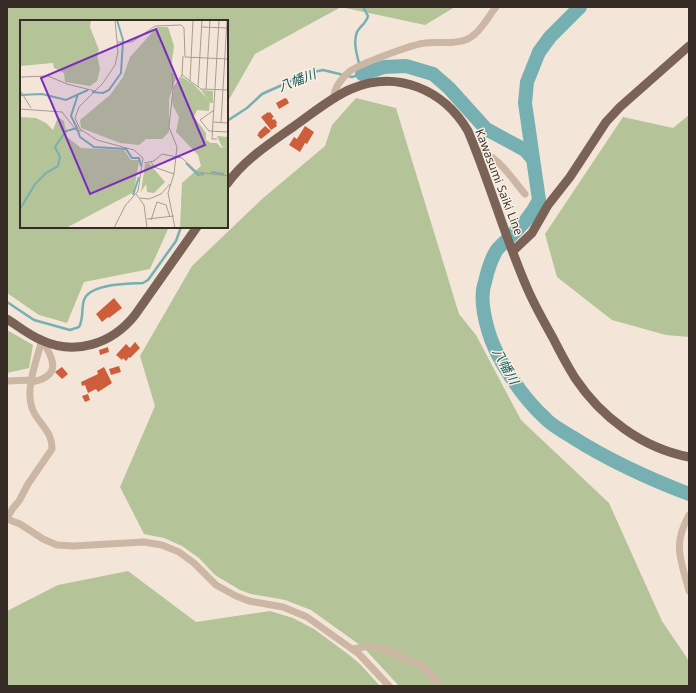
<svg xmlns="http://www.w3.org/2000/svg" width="696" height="693" font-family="'Open Sans','Noto Sans JP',sans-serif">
	<rect width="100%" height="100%" fill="#f3e6d9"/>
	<g fill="#b5c398">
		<path d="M7 7H455L425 25 341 7 255 54 227 103V21H21V227H169L150 269 84 282 67 323 39 315 7 293Z"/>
		<path d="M356 98 396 108 459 314 476 335 521 420 609 503 662 621 687 658 689 663V686H399L364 648 311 610 285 600 251 594 240 590 215 575 199 558 182 546 164 538 144 534 120 487 155 406 140 356 192 266 262 199 325 146 332 125Z"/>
		<path d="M689 115V337L666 335 612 320 557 277 545 234 623 117 673 128Z"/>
		<path d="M7 330 33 345 29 368 7 373Z"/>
		<path d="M128 571 196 622 270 611 293 618 314 629 348 654 360 664 380 686H7V611L58 585Z"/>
	</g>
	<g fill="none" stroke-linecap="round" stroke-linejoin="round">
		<g stroke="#76b0b2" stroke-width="2.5">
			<path d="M227 121 247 108 262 94 309 73 323 70 352 77 362 74C359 62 352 44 357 32 360 26 366 24 368 16L363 7"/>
			<path d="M7 302 34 320 70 330 79 327C84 318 81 309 84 300 90 283 129 284 143 283L148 280 176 241 181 227"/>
		</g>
		<g stroke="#76b0b2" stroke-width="14">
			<path d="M580 7 550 37 539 52 527 82 525 103 539 200C532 215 521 226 509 238 505 242 497 248 495 253 490 262 487 273 485 282 480 295 484 316 488 330 496 359 522 397 545 418 552 426 563 431 572 437 610 461 647 478 689 494"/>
			<path d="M362 74 384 67 406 66 433 74 449 88 486 129 525 150 533 159"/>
		</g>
	</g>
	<g fill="#ce5d3c">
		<path d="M285 98 287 99 289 103 279 109 276 103Z"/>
		<path d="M268 112 269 113 270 112 274 117 272 118 273 120 275 119 277 123 276 124 277 126 271 130 261 117Z"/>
		<path d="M265 126 271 131 261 139 257 135 259 134 258 133Z"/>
		<path d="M305 126 314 132 307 144 305 143 300 152 289 145 294 137 297 139Z"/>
		<path d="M114 298 122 308 109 318 108 317 102 322 96 314Z"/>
		<path d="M135 342 140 348 130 358 129 357 126 361 123 358 122 360 116 355 126 344 130 348Z"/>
		<path d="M108 347 109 352 100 355 99 350Z"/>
		<path d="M119 366 121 372 111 375 109 369Z"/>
		<path d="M62 367 68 374 62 379 55 372Z"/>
		<path d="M104 367 112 383 98 392 96 389 88 393 85 385 82 386 81 382 98 374 97 371Z"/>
		<path d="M88 394 90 400 85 402 82 396Z"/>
	</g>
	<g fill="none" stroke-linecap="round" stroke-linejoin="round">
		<g stroke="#ccb6a4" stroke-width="7">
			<path d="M334 98C334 88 341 79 349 72 356 65 414 44 425 43 438 41 452 45 465 40 479 35 487 18 496 7"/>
			<path d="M476 151C498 154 511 178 525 194"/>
			<path d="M7 381 32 380"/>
			<path d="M32 382C62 376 54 359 42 340"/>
			<path d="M689 515C672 546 681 559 689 591"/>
			<path d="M7 518 13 508 19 501 28 484 52 449C53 431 37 423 32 408 25 389 37 359 42 340"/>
			<path d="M7 519 20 524 43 539 57 545 73 546 144 542 162 545 179 552 194 563 216 585 236 596 249 601 283 607 307 617 359 654 389 686"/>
			<path d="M353 649 369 646 383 649 421 665 432 675 437 682"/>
		</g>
		<g stroke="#7a6256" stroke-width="9">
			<path d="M227 184C244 160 269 144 293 127 312 114 330 98 351 89 397 69 444 90 468 131 490 183 505 238 528 290 535 306 544 322 553 338 560 352 567 365 575 378 601 417 642 448 689 457"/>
			<path d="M513 251 532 233 548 205 570 177 606 122 620 107 689 46"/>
			<path d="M7 319C18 326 29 335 41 340 75 356 112 344 135 315L197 227"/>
		</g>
	</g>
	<g text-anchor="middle" stroke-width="3" stroke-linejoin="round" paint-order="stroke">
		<g font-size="12" fill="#372b26" stroke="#faf1e6">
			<text transform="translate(499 182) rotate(69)" y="4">Kawasumi Saiki Line</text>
		</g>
		<g font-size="13" font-style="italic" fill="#19575b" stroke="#faf1e6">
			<text transform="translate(297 80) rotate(-21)" y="5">八幡川</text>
			<text transform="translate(506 366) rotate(61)" y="5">八幡川</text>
		</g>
	</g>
	<g transform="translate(20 20)">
		<rect width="208" height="208" fill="#f3e6d9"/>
		<path d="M0 0H71L70 7 79 30 77 34 80 49 77 61 70 66 45 62 44 53 34 48 33 43 0 46ZM137 7H148L154 26 151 48 156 58 149 79V112L142 119H126L119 125 100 123 61 108 60 100 90 75 103 57 110 37ZM162 57 173 64 190 81 189 91 177 90 174 97 186 113V120L191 123H197L201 128 208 125V208H160L162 163 181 146 178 135 156 112 159 97 153 86 152 79 154 68ZM181 70 193 71V83H191ZM0 97 16 98 26 103 33 110 38 97 44 101 47 117 61 128 104 130 111 140H119L114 172 46 208H0ZM197 116 208 117V125L202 127ZM129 143 145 162 134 173 127 172 126 164 121 172 125 144Z" fill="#b5c398"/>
		<path fill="none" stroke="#76b0b2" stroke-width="2" d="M72 72 83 73 89 70 101 53 103 20 97 0M0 75 22 74 46 80 68 70M57 108 51 96 58 74M166 143 178 155 184 154M191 152 204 154M113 175 119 157M0 189 15 164 26 153 38 146 40 137 35 127 46 111 57 108 60 117 74 127 106 129 112 138H119L121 146"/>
		<path fill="none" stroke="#a89b91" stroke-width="1" d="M181 7 208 8M97 22H112L135 6 161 5 164 8 165 37 208 39M163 36 162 55 181 69 208 70M152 53 153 69M0 57 28 56 47 64 75 71M170 61 173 0M178 67 182 0M186 69 190 0M0 70 11 88M0 89 42 92 56 110 62 111M194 90 180 100 189 111 208 112M193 102 208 103M201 103 207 0M197 119H192L199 0M131 142 134 147 154 154M124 143 134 141 142 134 162 138 177 152 208 156M116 174 124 185 127 208M120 178 129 179 141 174 150 164M127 199 154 196M131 200 137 182 146 185 150 197M94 208 105 186 118 171 123 138 114 130 77 120 60 109 55 98 59 87 83 63 95 45 98 32 95 0M155 208 148 173 154 154 157 127 149 107 153 69 162 55"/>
		<path fill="#7b2cbf" fill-opacity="0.15" stroke="#7b2cbf" stroke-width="2" d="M136 9 185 125 70 174 21 58Z"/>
		<rect width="208" height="208" fill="none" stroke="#372b26" stroke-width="2"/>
	</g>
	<rect width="696" height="693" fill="none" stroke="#372b26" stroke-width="16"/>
</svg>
